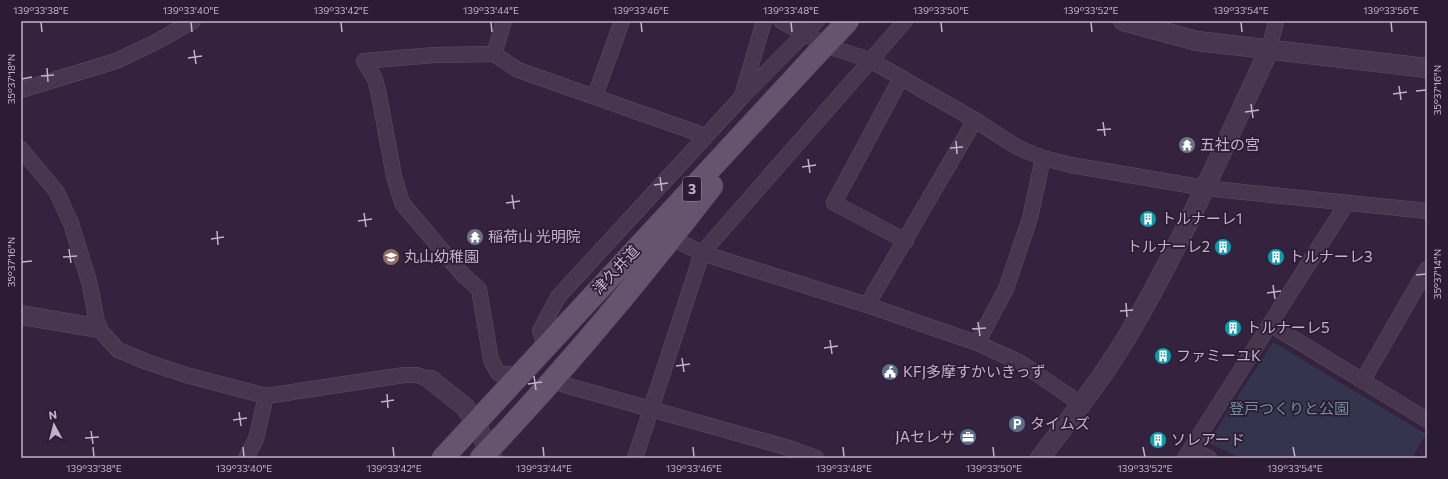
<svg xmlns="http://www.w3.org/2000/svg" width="1448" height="479" font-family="Commissioner,'Noto Sans JP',sans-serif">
	<rect width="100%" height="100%" fill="#34223e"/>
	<path fill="#34344e" d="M1273 342 1426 434 1412 458H1241L1208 443Z"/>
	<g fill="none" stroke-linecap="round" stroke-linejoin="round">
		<g stroke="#5e4f66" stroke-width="16">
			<g id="minor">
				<path d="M781 21 827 46 870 60 975 120 1017 147 1043 158 1071 165 1205 188 1427 211"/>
				<path d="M1269 50 1276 21"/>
				<path d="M494 54 504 21"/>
				<path d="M901 78 834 203 906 241"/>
				<path d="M21 90 116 61 156 42 193 21"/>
				<path d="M595 96 622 21"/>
				<path d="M742 96 764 21"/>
				<path d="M21 149 56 191 71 223 90 285 98 328 118 350 147 362 186 375 266 396 404 375H417L431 380"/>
				<path d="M671 238 702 253 867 305 977 343 1021 363 1081 404"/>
				<path d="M867 305 975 120"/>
				<path d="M1270 324 1427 420"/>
				<path d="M977 343 1006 289 1030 218 1043 158"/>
				<path d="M546 346 540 331 558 297 742 97 817 21"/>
				<path d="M518 375 498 373 491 360 479 289 463 275 402 203 394 176 379 95 375 79 364 61 434 55 494 54 518 70 706 136"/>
				<path d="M1363 380 1427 269"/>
				<path d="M551 381 789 448 816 458"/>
				<path d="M1191 449 1209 458"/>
				<path d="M246 458 256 439 266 396"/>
				<path d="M635 458 702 253 905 21"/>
				<path d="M1185 458 1347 203"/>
			</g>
		</g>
		<g stroke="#5e4f66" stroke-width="20">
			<g id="tertiary">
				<path d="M1123 21 1197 41 1427 68"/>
				<path d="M21 315 98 328"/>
				<path d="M431 380 465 407 475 422 493 458"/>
				<path d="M1040 458C1070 419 1101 380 1127 337 1181 245 1224 147 1269 50"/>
			</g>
		</g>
		<g stroke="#4c3d54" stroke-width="23">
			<g id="primary">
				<path d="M443 458 812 59"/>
				<path d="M481 458C563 372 640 280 712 186"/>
			</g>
		</g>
		<use href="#minor" stroke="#46364e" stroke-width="15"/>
		<use href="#tertiary" stroke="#46364e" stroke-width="19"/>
		<use href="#primary" stroke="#65546e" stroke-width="22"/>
		<g stroke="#4c3d54" stroke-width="23" stroke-linecap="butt">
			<path id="primary-bridge" d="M812 59 848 21"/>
		</g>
		<use href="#primary-bridge" stroke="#65546e" stroke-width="22"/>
	</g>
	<path fill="none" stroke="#c2b2c9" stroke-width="1.5" d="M41 22 42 32M191 22 192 32M341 22 342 32M491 22 492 32M641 22 642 32M791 22 792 32M941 22 942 32M1091 22 1092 32M1241 22 1242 32M1391 22 1392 32M194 50 196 64M188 58 202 56M47 68 48 82M41 76 54 75M22 79 32 77M1399 86 1401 100M1416 91 1426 90M1393 94 1407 92M1251 104 1253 118M1245 112 1259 110M1103 122 1105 136M1097 130 1111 129M956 141 957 154M950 148 963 147M808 159 810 173M802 167 816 165M660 177 662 191M654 185 668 183M512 195 514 209M506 203 520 201M364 213 366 227M358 221 372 219M217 231 218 245M211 239 224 237M69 249 71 263M63 257 77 256M22 262 32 261M1416 275 1426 274M1273 285 1275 299M1267 293 1281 291M1126 303 1127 317M1120 311 1133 310M978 322 980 336M972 329 986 328M830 340 832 354M824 348 838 346M682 358 684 372M676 366 690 364M534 376 536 390M528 384 542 382M387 394 388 408M381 402 394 400M239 412 241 426M233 420 247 418M91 431 93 444M85 438 99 437M93 447 94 457M243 447 244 457M393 447 394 457M543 447 544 457M693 447 694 457M843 447 844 457M993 447 994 457M1143 447 1145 457M1293 447 1295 457"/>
	<defs>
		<g id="temple-disc" transform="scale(0.9)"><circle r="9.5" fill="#6b7280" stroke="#2b1c33"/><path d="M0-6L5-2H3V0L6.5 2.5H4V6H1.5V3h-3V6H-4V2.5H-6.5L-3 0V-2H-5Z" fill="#fff"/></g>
		<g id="building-disc" transform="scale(0.9)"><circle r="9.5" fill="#0f9aa8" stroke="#2b1c33"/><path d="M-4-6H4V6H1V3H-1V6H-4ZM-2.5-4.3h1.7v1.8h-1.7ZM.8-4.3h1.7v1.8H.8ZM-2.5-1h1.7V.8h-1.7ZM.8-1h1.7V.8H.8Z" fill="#fff"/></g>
		<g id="school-disc" transform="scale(0.9)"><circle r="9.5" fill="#8d6e63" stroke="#2b1c33"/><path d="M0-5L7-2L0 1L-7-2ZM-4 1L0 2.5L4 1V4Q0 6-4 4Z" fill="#fff"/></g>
		<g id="civic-disc" transform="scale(0.9)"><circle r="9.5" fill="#5c6f8a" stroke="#2b1c33"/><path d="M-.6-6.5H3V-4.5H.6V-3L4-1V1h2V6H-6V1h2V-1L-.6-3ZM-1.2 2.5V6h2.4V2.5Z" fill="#fff"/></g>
		<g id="parking-disc" transform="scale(0.9)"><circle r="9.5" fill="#5c6f8a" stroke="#2b1c33"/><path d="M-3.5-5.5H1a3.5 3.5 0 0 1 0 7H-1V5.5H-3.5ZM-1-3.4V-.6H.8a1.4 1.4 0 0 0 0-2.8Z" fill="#fff"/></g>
		<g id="office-disc" transform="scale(0.9)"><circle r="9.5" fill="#5c6f8a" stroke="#2b1c33"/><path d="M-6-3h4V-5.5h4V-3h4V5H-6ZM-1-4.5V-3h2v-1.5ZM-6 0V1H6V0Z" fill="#fff"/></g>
	</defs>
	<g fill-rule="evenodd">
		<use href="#temple-disc" x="1187" y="145"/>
		<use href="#building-disc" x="1148" y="219"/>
		<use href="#temple-disc" x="475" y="237"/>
		<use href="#building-disc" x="1223" y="247"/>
		<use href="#school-disc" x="391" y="257"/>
		<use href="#building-disc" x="1276" y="257"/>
		<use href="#building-disc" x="1233" y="328"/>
		<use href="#building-disc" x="1163" y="356"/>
		<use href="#civic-disc" x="890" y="372"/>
		<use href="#parking-disc" x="1017" y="424"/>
		<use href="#office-disc" x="968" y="437"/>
		<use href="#building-disc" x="1158" y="440"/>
	</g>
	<g text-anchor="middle" stroke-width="3.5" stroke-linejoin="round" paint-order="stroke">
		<rect fill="#2b1c33" stroke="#95859c" stroke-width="1" x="683" y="177" width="18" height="24" rx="3"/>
		<g font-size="14" font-weight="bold" fill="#c2b2c9">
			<text x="692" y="194">3</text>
		</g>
		<g font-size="15" fill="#c2b2c9" stroke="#2b1c33" text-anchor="start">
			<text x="1200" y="150">五社の宮</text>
			<text x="1161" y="224">トルナーレ1</text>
			<text x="488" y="242">稲荷山 光明院</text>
			<text x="1210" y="252" text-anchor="end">トルナーレ2</text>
			<text x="404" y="262">丸山幼稚園</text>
			<text x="1289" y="262">トルナーレ3</text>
			<text x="1246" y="333">トルナーレ5</text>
			<text x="1176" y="361">ファミーユK</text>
			<text x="903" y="377">KFJ多摩すかいきっず</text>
			<text x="1030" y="429">タイムズ</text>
			<text x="955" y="442" text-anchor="end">JAセレサ</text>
			<text x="1171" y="445">ソレアード</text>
		</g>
		<g font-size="15" fill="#c2b2c9" stroke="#2b1c33">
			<text transform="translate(616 270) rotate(-47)" y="5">津久井道</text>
		</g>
		<g font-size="15" fill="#7091a0" stroke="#2b1c33">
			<text x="1289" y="414">登戸つくりと公園</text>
		</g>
	</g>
	<rect width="1448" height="479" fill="none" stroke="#2b1c33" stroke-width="44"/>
	<g transform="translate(54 425) rotate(353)" stroke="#2b1c33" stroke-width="3" paint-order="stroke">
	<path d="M0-3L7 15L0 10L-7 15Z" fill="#c2b2c9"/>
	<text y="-6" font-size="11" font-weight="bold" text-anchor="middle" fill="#c2b2c9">N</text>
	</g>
	<rect x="22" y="22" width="1404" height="435" fill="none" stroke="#c2b2c9" stroke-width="1.5"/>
	<g font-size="10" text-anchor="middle" fill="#c2b2c9">
		<text x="41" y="14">139°33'38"E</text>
		<text x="191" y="14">139°33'40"E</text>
		<text x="341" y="14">139°33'42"E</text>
		<text x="491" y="14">139°33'44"E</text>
		<text x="641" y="14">139°33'46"E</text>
		<text x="791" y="14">139°33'48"E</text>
		<text x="941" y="14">139°33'50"E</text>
		<text x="1091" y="14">139°33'52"E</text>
		<text x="1241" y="14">139°33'54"E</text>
		<text x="1391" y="14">139°33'56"E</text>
		<text transform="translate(11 79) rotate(-90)" y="4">35°37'18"N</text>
		<text transform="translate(1437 90) rotate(-90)" y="4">35°37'16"N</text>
		<text transform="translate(11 262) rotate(-90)" y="4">35°37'16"N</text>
		<text transform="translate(1437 274) rotate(-90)" y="4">35°37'14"N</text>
		<text x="94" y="472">139°33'38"E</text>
		<text x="244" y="472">139°33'40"E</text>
		<text x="394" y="472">139°33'42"E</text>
		<text x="544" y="472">139°33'44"E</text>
		<text x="694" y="472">139°33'46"E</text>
		<text x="844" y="472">139°33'48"E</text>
		<text x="994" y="472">139°33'50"E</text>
		<text x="1145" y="472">139°33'52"E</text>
		<text x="1295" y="472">139°33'54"E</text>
	</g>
</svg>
